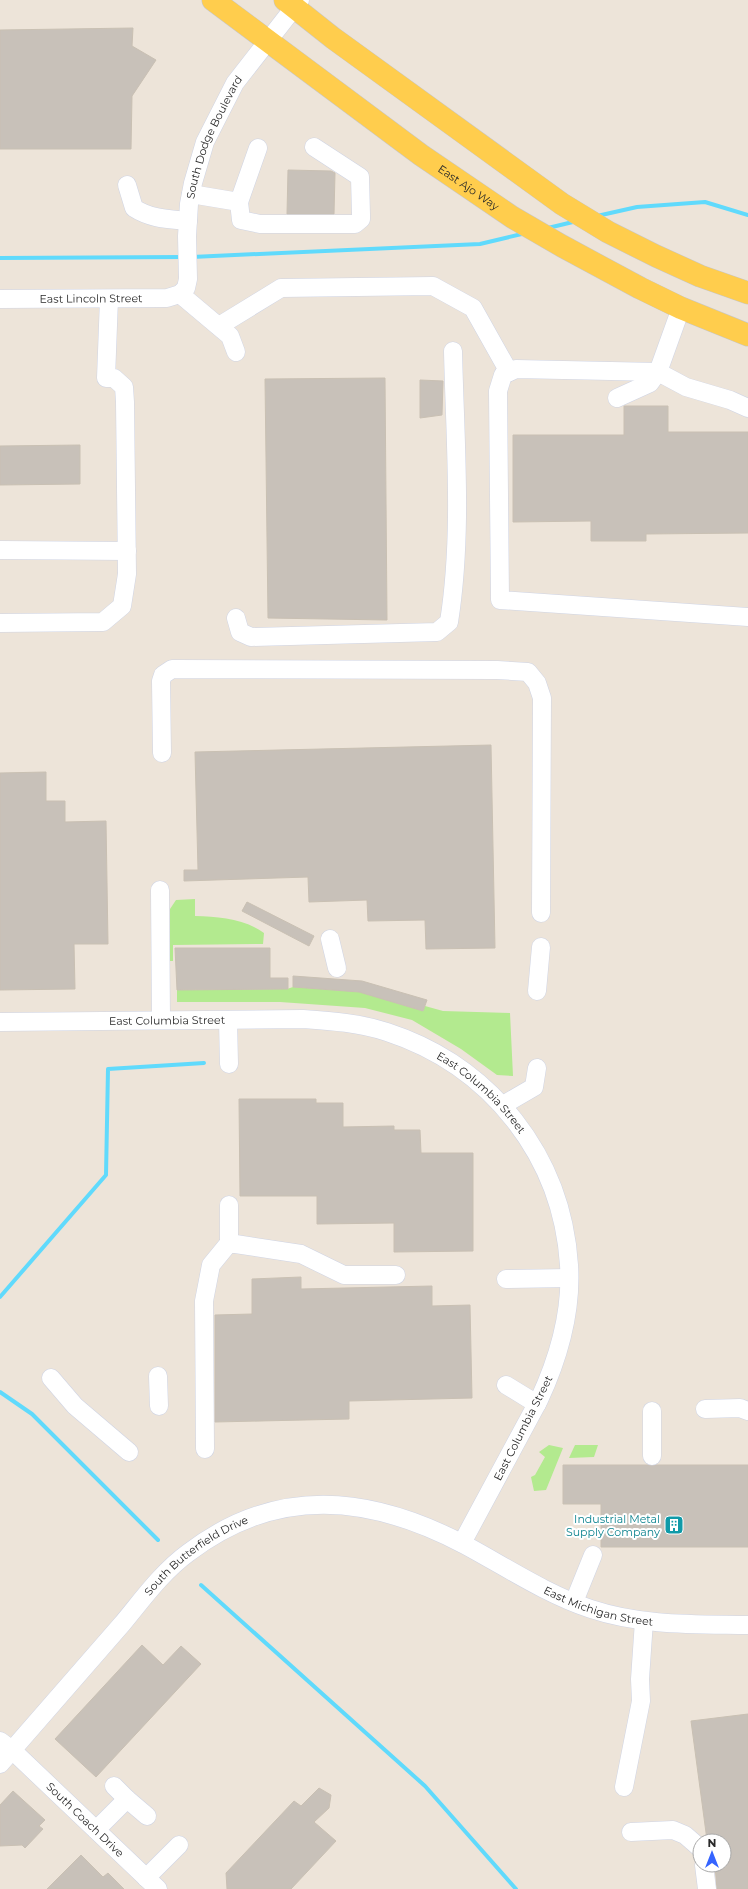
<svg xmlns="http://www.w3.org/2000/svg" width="748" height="1889" font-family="Montserrat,sans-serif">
	<rect width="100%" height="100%" fill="#ede4d9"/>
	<g fill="#b3ea8f">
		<path d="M195 899V916C219 917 243 918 264 933L263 944 173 945V961H170V909L176 900Z"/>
		<path d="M293 987 362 992 423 1011 425 1006 443 1011 510 1013 513 1076 497 1075 461 1049 412 1020 365 1008 280 1002H177V990L287 989Z"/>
		<path d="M549 1445 563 1448 546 1490 534 1491 531 1477 535 1475 545 1457 539 1452Z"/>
		<path d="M575 1445H598L594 1457 569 1458Z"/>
	</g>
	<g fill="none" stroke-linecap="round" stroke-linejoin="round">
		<g stroke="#60dafc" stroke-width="4">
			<path d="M597 216 637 207 705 202 748 215"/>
			<path d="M548 228 577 221"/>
			<path d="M192 257 480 244 526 233"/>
			<path d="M0 258 184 257"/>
			<path d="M0 1297 106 1175 108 1069 204 1063"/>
			<path d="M0 1392 32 1414 158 1540"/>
			<path d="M201 1585 425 1786 516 1889"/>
		</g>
	</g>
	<g fill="#c8c1b9" stroke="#c9c0b3">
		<path d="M133 28 132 46 156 60 132 96 131 149H0V30Z"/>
		<path d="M288 170 331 171 335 173 334 214H287Z"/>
		<path d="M385 378 387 620 268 618 265 379Z"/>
		<path d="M420 380 443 381 442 415 420 418Z"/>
		<path d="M624 406H668V432H748V533L646 534V541H591V521L513 522V435H624Z"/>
		<path d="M80 445V484L0 485V446Z"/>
		<path d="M491 745 495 948 426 949 425 920 368 921 367 900 309 902 308 877 184 881V870H198L195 752Z"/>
		<path d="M46 772V801H65V822L106 821 108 944H74L75 989 0 990V773Z"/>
		<path d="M247 902 314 936 309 946 242 911Z"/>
		<path d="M175 948H270V978H288V989L177 990Z"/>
		<path d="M293 976 362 981 427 1000 423 1011 359 992 293 987Z"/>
		<path d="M239 1099H316V1103H343V1127L394 1126V1130H420L421 1153H473V1251L394 1252V1223L317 1224V1196H240Z"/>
		<path d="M301 1277V1289L432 1286V1306L470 1305 472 1398 349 1401V1419L215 1422V1315L252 1314V1279Z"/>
		<path d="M563 1465H748V1547H601V1504H563Z"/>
		<path d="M142 1645 163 1665 181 1646 201 1664 96 1777 55 1739Z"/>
		<path d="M748 1714V1889H717L715 1865H724V1841L707 1840 691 1721Z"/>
		<path d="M319 1788 331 1795 329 1808 314 1822 336 1841 291 1889H227L226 1873 294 1801 301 1806Z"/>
		<path d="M13 1791 45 1820 39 1826 43 1829 25 1848 22 1845 0 1846V1805Z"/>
		<path d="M81 1855 103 1877 108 1873 124 1889H47Z"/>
	</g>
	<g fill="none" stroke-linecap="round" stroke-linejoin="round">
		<g stroke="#cfd4e4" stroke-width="19">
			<g id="minor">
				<path d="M127 185 134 208C151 219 168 219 188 221"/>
				<path d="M191 194 239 202 241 220 260 224H355L361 219V215L360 177 314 147"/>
				<path d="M239 202 258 148"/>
				<path d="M180 294 230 336 236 352"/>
				<path id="s1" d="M0 299 167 298 180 294 186 288 188 279 187 236 189 204 193 183 205 142 235 83 300 0"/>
				<path d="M219 326 281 288 433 286 473 308 509 372"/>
				<path d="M617 398 650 383 658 372 681 308"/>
				<path d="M748 408 730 400 686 387 658 372 516 369 503 375 498 391 500 600 748 617"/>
				<path d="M0 550 127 551"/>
				<path d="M236 618 240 632 251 637 437 632 449 622C463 533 455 441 453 351"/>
				<path d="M0 623 103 622 122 606 127 574 125 402 124 387 114 378H106L109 299"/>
				<path d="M162 753 161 681 163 675 172 669 497 670 528 672 537 683 542 698 541 913"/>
				<path d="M160 890 161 1020"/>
				<path d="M330 939 337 968"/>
				<path d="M537 991 541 947"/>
				<path d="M228 1020 229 1064"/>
				<path id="s2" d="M0 1022 303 1019C332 1021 360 1023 387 1032 491 1066 562 1156 569 1265 572 1311 558 1359 539 1400L462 1543"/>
				<path d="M503 1105 534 1087 537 1068"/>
				<path d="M229 1243V1205"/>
				<path d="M506 1279 569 1278"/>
				<path d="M158 1376 159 1406"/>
				<path d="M51 1378 75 1406 129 1452"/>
				<path d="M506 1385 537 1404"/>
				<path d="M705 1409 740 1408 748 1411"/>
				<path d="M652 1411V1456"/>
				<path d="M205 1449 204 1301 211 1265 229 1243 301 1254 344 1275H396"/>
				<path d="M574 1602 593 1555"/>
				<path id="s3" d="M0 1741 12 1750 158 1889"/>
				<path id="s4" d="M0 1764C41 1717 81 1671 122 1624 142 1600 162 1572 188 1553 277 1485 370 1495 465 1545 506 1567 546 1594 591 1609 642 1626 695 1624 748 1625"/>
				<path d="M114 1786 127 1799"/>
				<path d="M624 1787 641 1701 640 1679 644 1621"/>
				<path d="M96 1830 127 1799 147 1816"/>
				<path d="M631 1832 673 1830 685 1835 700 1848"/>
				<path d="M704 1865 707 1889"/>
				<path d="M146 1878 179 1845"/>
			</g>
		</g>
		<g stroke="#c7c7c7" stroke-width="23">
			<g id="major">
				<path id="s5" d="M213 0 421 155 512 217 562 246 640 288 681 308 748 335"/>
				<path d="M285 0 333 38 562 204 608 232 656 256 700 276 748 293"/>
			</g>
		</g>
		<use href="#minor" stroke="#fff" stroke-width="18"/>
		<use href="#major" stroke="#ffcd4d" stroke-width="22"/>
	</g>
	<defs>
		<g id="building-square" transform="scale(1)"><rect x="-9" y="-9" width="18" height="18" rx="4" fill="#0f9aa8" stroke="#fff"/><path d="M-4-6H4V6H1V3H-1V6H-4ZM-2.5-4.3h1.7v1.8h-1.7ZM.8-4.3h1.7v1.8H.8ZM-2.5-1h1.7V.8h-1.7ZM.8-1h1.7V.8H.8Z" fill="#fff"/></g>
	</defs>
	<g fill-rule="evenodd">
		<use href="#building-square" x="674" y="1525"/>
	</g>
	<g text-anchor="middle" stroke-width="4" stroke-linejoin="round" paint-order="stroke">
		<g font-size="11" fill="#292929" stroke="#fff">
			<text dy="4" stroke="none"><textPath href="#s1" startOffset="345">South Dodge Boulevard</textPath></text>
			<text dy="4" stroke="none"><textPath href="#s5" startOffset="317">East Ajo Way</textPath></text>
			<text dy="4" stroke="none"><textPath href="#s1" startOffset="91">East Lincoln Street</textPath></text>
			<text dy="4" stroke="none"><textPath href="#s2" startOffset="167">East Columbia Street</textPath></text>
			<text dy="4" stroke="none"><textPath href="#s2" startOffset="502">East Columbia Street</textPath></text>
			<text transform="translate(523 1428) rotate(-63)" y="4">East Columbia Street</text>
			<text dy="4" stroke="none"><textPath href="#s4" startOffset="288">South Butterfield Drive</textPath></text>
			<text dy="4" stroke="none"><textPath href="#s4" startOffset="726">East Michigan Street</textPath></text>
			<text dy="4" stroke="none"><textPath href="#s3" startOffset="116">South Coach Drive</textPath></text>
		</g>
		<g font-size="11" fill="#0d838f" stroke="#fff" text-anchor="end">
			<text x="660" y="1523">Industrial Metal<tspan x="660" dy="13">Supply Company</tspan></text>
		</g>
	</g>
	<g transform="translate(712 1853)"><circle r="19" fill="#ffffff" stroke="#a9a9a9"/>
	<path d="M0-3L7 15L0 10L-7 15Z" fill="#3564ff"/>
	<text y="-6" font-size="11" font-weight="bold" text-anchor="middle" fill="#292929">N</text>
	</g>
</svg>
